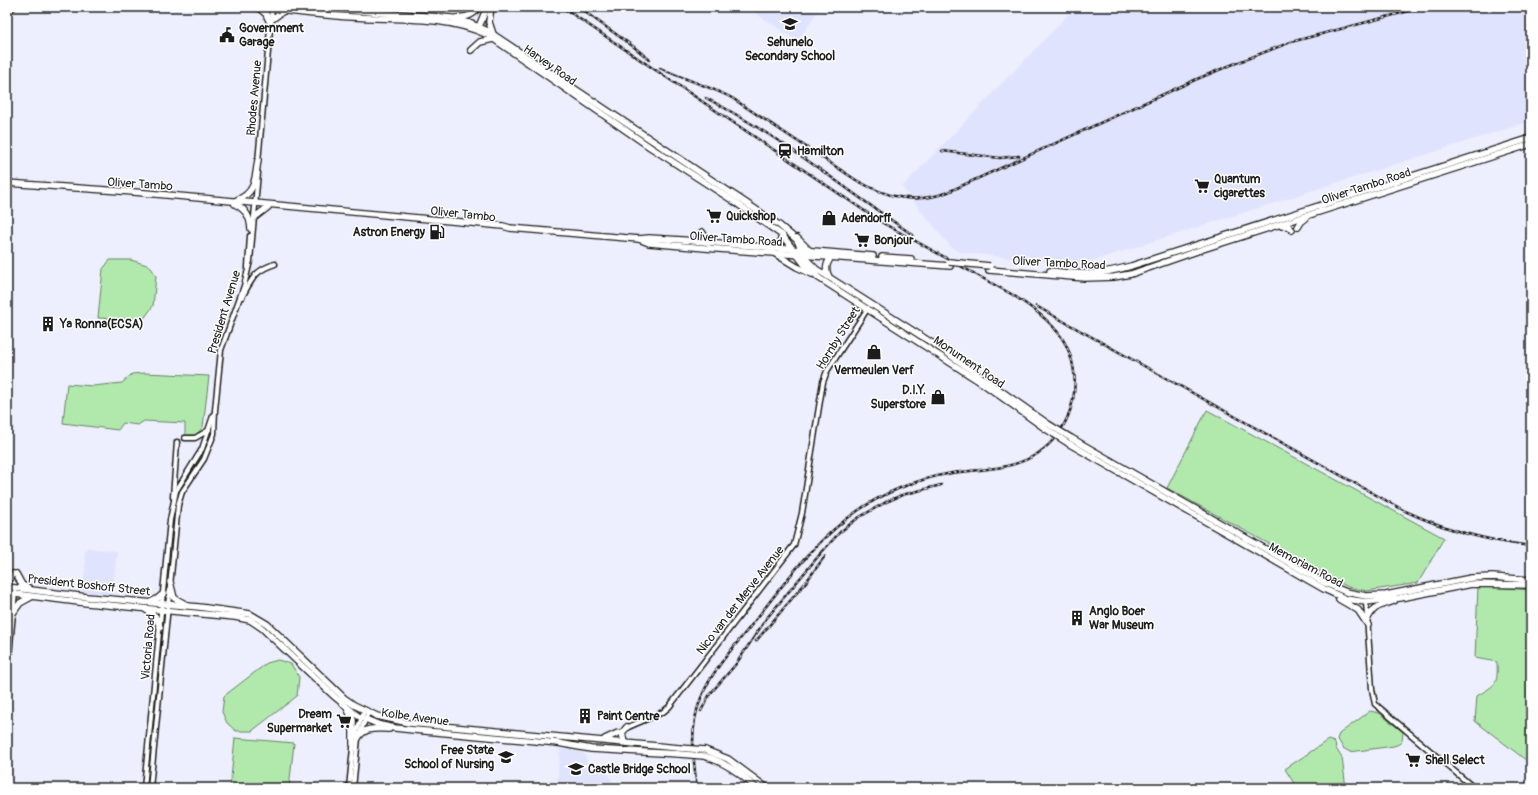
<svg xmlns="http://www.w3.org/2000/svg" width="1538" height="795" font-family="Pangolin,sans-serif">
	<rect width="100%" height="100%" fill="#edeefe"/>
	<filter id="ink" filterUnits="userSpaceOnUse"><feTurbulence type="fractalNoise" baseFrequency=".025" numOctaves="2"/><feDisplacementMap in="SourceGraphic" scale="8" xChannelSelector="R" yChannelSelector="G"/><feConvolveMatrix kernelMatrix="1 2 1 2 8 2 1 2 1" color-interpolation-filters="sRGB"/></filter>
	<g filter="url(#ink)">
		<g fill="#e0e3fd">
			<path d="M746 7H820L798 41Z"/>
			<path d="M1076 7H1531V121L1098 259 1071 265 960 252 951 247 902 187Z"/>
			<path d="M88 548 117 551 112 595 83 592 86 560 84 559 85 551H87Z"/>
			<path d="M560 749 583 752 589 766 596 772H607L617 788H557Z"/>
		</g>
		<g fill="#b1e9ad" stroke="#668264">
			<path d="M110 260H131L150 266 156 276 153 306 143 320 98 318 103 269Z"/>
			<path d="M145 373 209 376 203 427 196 435H185V423L144 421 138 425 123 423 118 430 63 423 67 384 93 386 122 383 132 374Z"/>
			<path d="M1207 410 1444 538 1418 583 1367 591 1348 587 1167 488Z"/>
			<path d="M1478 586 1531 590V764L1475 721 1477 696C1496 684 1498 686 1497 662L1475 658Z"/>
			<path d="M278 660 291 664 299 677 297 696 252 731H236L227 723 222 712 224 696 267 663Z"/>
			<path d="M1370 711 1379 713 1403 732 1402 741 1399 744 1394 746 1350 752 1343 748 1339 741 1337 739 1339 734Z"/>
			<path d="M235 738 294 743 289 788H230Z"/>
			<path d="M1328 740 1334 742 1336 746 1335 747 1342 758 1346 788H1297L1285 769Z"/>
		</g>
		<g fill="none" stroke-linecap="round" stroke-linejoin="round">
			<g stroke="#1c1c1c" stroke-width="7">
				<g id="minor">
					<path d="M258 162 272 7"/>
					<path d="M248 267 250 236"/>
					<path d="M242 297C252 279 255 270 275 264"/>
					<path d="M185 438H195L209 430"/>
					<path d="M173 497 177 442"/>
					<path d="M1366 602 1372 689 1375 704 1474 788"/>
					<path d="M7 622 10 592"/>
					<path d="M7 677 15 592"/>
					<path d="M626 728 663 712 669 707 794 545 802 513 823 382 827 371 868 308"/>
					<path d="M144 788 170 520 176 491 202 449 213 416"/>
					<path d="M150 788 178 505 182 492 204 459 214 434 215 410 221 350 244 286 250 261 258 173"/>
					<path d="M349 788 354 738 364 711"/>
					<path d="M353 788 358 738 368 713"/>
				</g>
			</g>
			<g stroke="#1c1c1c" stroke-width="8">
				<g id="major">
					<path d="M252 7C285 11 319 15 352 17 397 20 446 15 488 35L650 147 732 200 782 235 805 265 819 278 985 385 1046 429"/>
					<path d="M306 7 452 18 469 23 488 31 779 225 797 240 806 259 816 269 940 348 1048 424"/>
					<path d="M491 7 489 22 493 34"/>
					<path d="M260 9 266 14 270 23"/>
					<path d="M7 11 13 7"/>
					<path d="M456 18C466 17 474 16 478 7"/>
					<path d="M271 20 283 11"/>
					<path d="M478 29 487 7"/>
					<path d="M471 50 480 42 493 39"/>
					<path d="M7 183 134 192 451 221 503 226 510 228 639 239 649 243 705 248 950 266"/>
					<path d="M237 200C256 193 255 178 258 160"/>
					<path d="M235 204C246 210 250 216 251 229"/>
					<path d="M255 217 268 207"/>
					<path d="M1282 226H1288L1292 230"/>
					<path d="M1298 227 1301 222 1306 218"/>
					<path d="M702 232 709 243"/>
					<path d="M797 238 810 251"/>
					<path d="M639 239 649 238 682 240 873 256"/>
					<path d="M772 248 780 243 782 235"/>
					<path d="M774 253 797 267 812 274"/>
					<path d="M882 257 911 259"/>
					<path d="M989 270 1085 278 1114 277 1131 274 1203 249 1531 144"/>
					<path d="M1050 271C1082 275 1099 275 1131 266L1531 138"/>
					<path d="M829 277C825 269 826 265 831 257"/>
					<path d="M1071 438 1325 583 1346 592 1366 596 1386 595 1471 578 1492 577 1531 580"/>
					<path d="M1068 443 1324 589 1346 599 1366 602 1400 598 1472 584 1531 585"/>
					<path d="M16 574 22 585 29 588"/>
					<path d="M7 581 13 574"/>
					<path d="M170 582 174 598 185 604"/>
					<path d="M7 587 87 597 199 607 250 614 267 624 344 698 354 705 377 716 409 723 679 748"/>
					<path d="M7 593 87 603 235 617 250 620 262 628 335 697 358 716 380 725 395 728 414 730 558 743 591 749 679 754"/>
					<path d="M1339 599 1358 610 1368 625"/>
					<path d="M7 602 8 612"/>
					<path d="M151 602 157 599 163 594"/>
					<path d="M145 609 155 616 160 627"/>
					<path d="M13 613 20 603 31 597"/>
					<path d="M1367 620C1374 605 1380 606 1394 601"/>
					<path d="M348 710 353 720V744"/>
					<path d="M358 738C365 726 377 729 389 729"/>
					<path d="M605 739 618 733"/>
					<path d="M624 742 622 733 627 727"/>
					<path d="M705 750 728 759 767 788"/>
					<path d="M704 756C725 762 740 773 756 788"/>
				</g>
			</g>
			<use href="#minor" stroke="#fff" stroke-width="4"/>
			<use href="#major" stroke="#fff" stroke-width="5.5"/>
			<g stroke="#1c1c1c" stroke-width="2.5">
				<g id="rail">
					<path d="M562 7 881 222 1013 295C1031 307 1050 320 1062 338 1086 376 1075 429 1037 454 1012 470 981 469 952 473 934 476 917 481 900 488 832 515 794 571 750 627 732 649 711 672 701 698 689 728 693 758 697 788"/>
					<path d="M578 7 634 47 650 60"/>
					<path d="M660 68C683 79 709 86 732 98L856 180C886 197 914 205 948 192L1197 79 1231 65 1291 42 1424 7"/>
					<path d="M706 98C780 136 845 189 913 235"/>
					<path d="M942 151 1000 158 1019 156"/>
					<path d="M1036 306 1405 511C1446 530 1487 541 1531 546"/>
					<path d="M756 641 806 582 825 556"/>
					<path d="M701 711 710 694 736 664 766 619 821 553 840 532 858 518 886 502 902 495 941 485"/>
				</g>
			</g>
			<use href="#rail" stroke="#fff" stroke-width="1" stroke-dasharray="3" stroke-linecap="butt"/>
			<g stroke="#1c1c1c" stroke-width="8" stroke-linecap="butt">
				<g id="major-bridge">
					<path d="M949 262 990 266"/>
					<path d="M1048 424 1071 438"/>
					<path d="M1046 429 1068 443"/>
					<path d="M679 748 705 750"/>
					<path d="M679 754 704 756"/>
				</g>
			</g>
			<use href="#major-bridge" stroke="#fff" stroke-width="5.5"/>
		</g>
	</g>
	<defs>
		<g id="school-bare" transform="scale(1.2)"><path d="M0-5L7-2L0 1L-7-2ZM-4 1L0 2.5L4 1V4Q0 6-4 4Z" fill="#1c1c1c" stroke="#fff" stroke-width="2.5" paint-order="stroke"/></g>
		<g id="civic-bare" transform="scale(1.2)"><path d="M-.6-6.5H3V-4.5H.6V-3L4-1V1h2V6H-6V1h2V-1L-.6-3ZM-1.2 2.5V6h2.4V2.5Z" fill="#1c1c1c" stroke="#fff" stroke-width="2.5" paint-order="stroke"/></g>
		<g id="station-bare" transform="scale(1.2)"><path d="M-3-6H3Q5-6 5-4V2Q5 4 3 4L4.5 6H3L1.5 4h-3L-3 6H-4.5L-3 4Q-5 4-5 2V-4Q-5-6-3-6ZM-3.5-4v3h7v-3ZM-3.5 1v1.5H-2V1ZM2 1v1.5H3.5V1Z" fill="#1c1c1c" stroke="#fff" stroke-width="2.5" paint-order="stroke"/></g>
		<g id="supermarket-bare" transform="scale(1.2)"><path d="M-6-5.5h2.5l.6 2H6L4.5 2H-2.5L-4.4-4H-6ZM-1.5 3.2a1.3 1.3 0 1 0 .1 0ZM3 3.2a1.3 1.3 0 1 0 .1 0Z" fill="#1c1c1c" stroke="#fff" stroke-width="2.5" paint-order="stroke"/></g>
		<g id="shop-bare" transform="scale(1.2)"><path d="M-5-2.5h2.3a2.7 3.5 0 0 1 5.4 0H5L5.5 6h-11ZM-1.5-2.5h3a1.5 2.3 0 0 0-3 0Z" fill="#1c1c1c" stroke="#fff" stroke-width="2.5" paint-order="stroke"/></g>
		<g id="fuel-bare" transform="scale(1.2)"><path d="M-5.5-6h7V0h2V4h1.3V-2.5L3-4.5l.8-.8L6-3V5H2.5V1h-1V6h-7ZM-4.2-4.7v3.2H.2V-4.7Z" fill="#1c1c1c" stroke="#fff" stroke-width="2.5" paint-order="stroke"/></g>
		<g id="building-bare" transform="scale(1.2)"><path d="M-4-6H4V6H1V3H-1V6H-4ZM-2.5-4.3h1.7v1.8h-1.7ZM.8-4.3h1.7v1.8H.8ZM-2.5-1h1.7V.8h-1.7ZM.8-1h1.7V.8H.8Z" fill="#1c1c1c" stroke="#fff" stroke-width="2.5" paint-order="stroke"/></g>
	</defs>
	<g fill-rule="evenodd">
		<use href="#school-bare" x="790" y="24"/>
		<use href="#civic-bare" x="227" y="35"/>
		<use href="#station-bare" x="785" y="151"/>
		<use href="#supermarket-bare" x="1202" y="186"/>
		<use href="#supermarket-bare" x="714" y="216"/>
		<use href="#shop-bare" x="829" y="218"/>
		<use href="#fuel-bare" x="437" y="232"/>
		<use href="#supermarket-bare" x="862" y="240"/>
		<use href="#building-bare" x="48" y="324"/>
		<use href="#shop-bare" x="874" y="352"/>
		<use href="#shop-bare" x="938" y="397"/>
		<use href="#building-bare" x="1077" y="618"/>
		<use href="#building-bare" x="585" y="716"/>
		<use href="#supermarket-bare" x="344" y="721"/>
		<use href="#school-bare" x="506" y="757"/>
		<use href="#supermarket-bare" x="1413" y="760"/>
		<use href="#school-bare" x="576" y="769"/>
	</g>
	<g text-anchor="middle" stroke-width="3" stroke-linejoin="round" paint-order="stroke">
		<g font-size="12" font-weight="bold" fill="#1c1c1c" stroke="#fff" text-anchor="start">
			<text x="239" y="32">Government<tspan x="239" dy="14">Garage</tspan></text>
			<text x="790" y="46" text-anchor="middle">Sehunelo<tspan x="790" dy="14">Secondary School</tspan></text>
			<text x="797" y="155">Hamilton</text>
			<text x="1214" y="183">Quantum<tspan x="1214" dy="14">cigarettes</tspan></text>
			<text x="726" y="220">Quickshop</text>
			<text x="841" y="222">Adendorff</text>
			<text x="425" y="236" text-anchor="end">Astron Energy</text>
			<text x="874" y="244">Bonjour</text>
			<text x="60" y="328">Ya Ronna(ECSA)</text>
			<text x="874" y="374" text-anchor="middle">Vermeulen Verf</text>
			<text x="926" y="394" text-anchor="end">D.I.Y.<tspan x="926" dy="14">Superstore</tspan></text>
			<text x="1089" y="615">Anglo Boer<tspan x="1089" dy="14">War Museum</tspan></text>
			<text x="332" y="718" text-anchor="end">Dream<tspan x="332" dy="14">Supermarket</tspan></text>
			<text x="597" y="720">Paint Centre</text>
			<text x="494" y="754" text-anchor="end">Free State<tspan x="494" dy="14">School of Nursing</tspan></text>
			<text x="1425" y="764">Shell Select</text>
			<text x="588" y="773">Castle Bridge School</text>
		</g>
		<g font-size="12" fill="#1c1c1c" stroke="#fff">
			<text transform="translate(550 65) rotate(35)" y="4">Harvey Road</text>
			<text transform="translate(254 98) rotate(-85)" y="4">Rhodes Avenue</text>
			<text transform="translate(140 184) rotate(4)" y="4">Oliver Tambo</text>
			<text transform="translate(1366 186) rotate(-18)" y="4">Oliver Tambo Road</text>
			<text transform="translate(463 214) rotate(6)" y="4">Oliver Tambo</text>
			<text transform="translate(736 239) rotate(4)" y="4">Oliver Tambo Road</text>
			<text transform="translate(1059 263) rotate(3)" y="4">Oliver Tambo Road</text>
			<text transform="translate(224 312) rotate(-73)" y="4">President Avenue</text>
			<text transform="translate(838 338) rotate(-58)" y="4">Hornby Street</text>
			<text transform="translate(969 362) rotate(34)" y="4">Monument Road</text>
			<text transform="translate(1306 565) rotate(28)" y="4">Memoriam Road</text>
			<text transform="translate(89 585) rotate(6)" y="4">President Boshoff Street</text>
			<text transform="translate(740 600) rotate(-52)" y="4">Nico van der Merve Avenue</text>
			<text transform="translate(148 647) rotate(-85)" y="4">Victoria Road</text>
			<text transform="translate(415 717) rotate(8)" y="4">Kolbe Avenue</text>
		</g>
	</g>
	<rect width="1538" height="795" fill="none" stroke="#fff" stroke-width="24"/>
	<rect x="12" y="12" width="1514" height="771" fill="none" stroke="#1c1c1c" stroke-width="1.5" filter="url(#ink)"/>
</svg>
